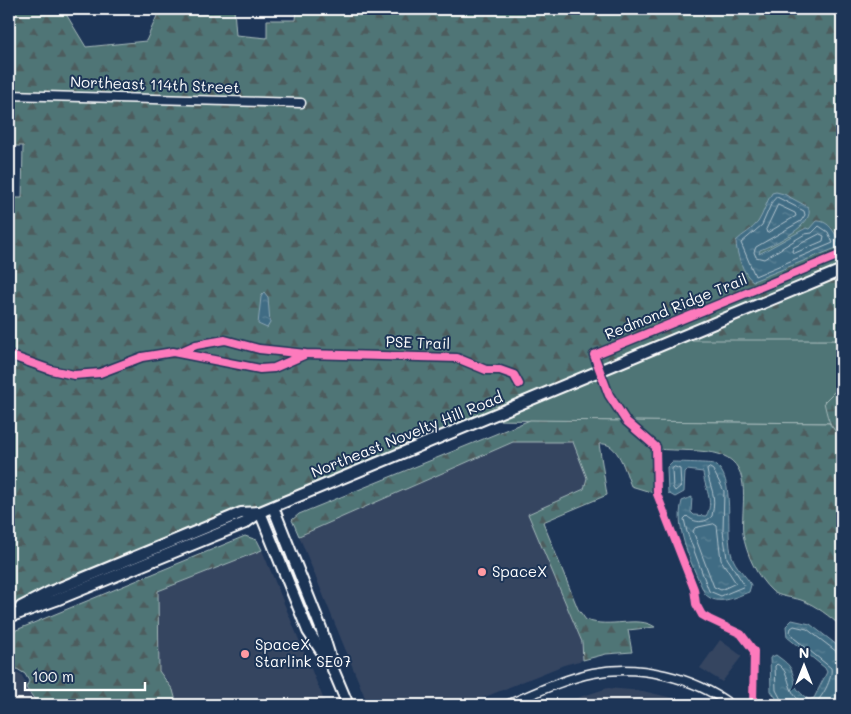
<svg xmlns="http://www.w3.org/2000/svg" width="851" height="714" font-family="Mali,sans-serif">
	<defs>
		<pattern id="forest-firs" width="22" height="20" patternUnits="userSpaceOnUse" patternTransform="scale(1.25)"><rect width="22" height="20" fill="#4f7476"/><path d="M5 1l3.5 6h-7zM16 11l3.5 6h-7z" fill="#4d5c5d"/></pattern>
		<pattern id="wetland-marsh" width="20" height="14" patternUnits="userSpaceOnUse" patternTransform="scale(1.25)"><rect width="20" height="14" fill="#4f7476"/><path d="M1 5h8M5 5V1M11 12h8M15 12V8" fill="none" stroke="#4d5c5d"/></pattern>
		<pattern id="water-ripples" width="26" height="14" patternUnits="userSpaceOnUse" patternTransform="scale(1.25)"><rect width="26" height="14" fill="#406c84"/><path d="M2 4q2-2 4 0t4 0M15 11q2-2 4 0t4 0" fill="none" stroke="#5d8296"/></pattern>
	</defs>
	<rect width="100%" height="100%" fill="#1d3557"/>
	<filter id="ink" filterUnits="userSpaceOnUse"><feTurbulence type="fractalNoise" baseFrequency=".02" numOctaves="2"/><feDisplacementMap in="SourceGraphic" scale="10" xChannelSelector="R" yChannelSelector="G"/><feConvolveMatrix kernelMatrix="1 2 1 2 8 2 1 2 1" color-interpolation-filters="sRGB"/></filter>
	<g filter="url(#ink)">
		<g fill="#344461">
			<path d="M513 442H573L587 478 583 489 528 514 582 642 583 660 564 665 465 705H368L299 536Z"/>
			<path d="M262 550 326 705H177L168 681 159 671 158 591Z"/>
			<path d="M720 640 742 656 722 682 700 668Z"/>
			<path d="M9 672 21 674 26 683V688L39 705H9Z"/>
			<path d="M608 688 643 691 681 700 690 705H555Z"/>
		</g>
		<path fill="#4f7476" stroke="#a7baba" d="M9 332 842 340V423L482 420Z"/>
		<g fill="url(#forest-firs)" stroke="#a7baba">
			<path d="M9 9H72L66 14 86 47 146 41 160 9H234L236 35 267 38V20H296L297 9H842V340H673L273 507 241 513 9 614V198H22L23 146H9Z"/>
			<path d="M530 420 829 423 837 433 842 436V627C830 617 816 605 801 600 792 597 779 597 772 591 757 577 746 554 743 534 740 509 754 467 722 455 705 449 675 451 657 449V494L631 486C625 472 619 441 599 444L607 495 543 522 578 609 586 620C610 629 638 615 655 627L628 630 632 652 606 654 583 660 582 642 528 514 584 489 587 478 573 442H513L299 536 292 520 299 514Z"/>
			<path d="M245 536 257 540 262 550 158 591 159 671 173 690 177 705H39L26 688 29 681 25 674 14 667 9 670V633Z"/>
		</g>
		<path fill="url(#wetland-marsh)" stroke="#a7baba" d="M842 384V436C829 429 827 415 824 402Z"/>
		<g fill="url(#water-ripples)" stroke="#8ca7b5">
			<path d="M776 192 784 194 808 207C817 224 773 245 760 250L759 254 806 228 809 229 816 221C830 220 836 235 841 246L753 281C743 275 736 252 736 241 743 234 752 230 758 222 764 213 766 202 772 193Z"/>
			<path d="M264 292 268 297 270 323 267 328 258 324 261 297Z"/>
			<path d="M672 462C677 462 712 463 714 464 737 476 724 534 732 556 735 567 746 575 751 585L749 592C735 597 718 607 705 594 693 567 674 530 682 501L692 497 691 512 694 515 706 516C715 502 704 487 703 472L687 470 685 472 684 492 675 497 668 493 667 467Z"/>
			<path d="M792 620 810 624 842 649V694L837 705H781L771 691 770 658 776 655C781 659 788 663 791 669 798 687 791 686 809 700L814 698 827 672 825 668 787 637 786 626Z"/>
		</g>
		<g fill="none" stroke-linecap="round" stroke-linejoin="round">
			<g stroke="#b3c4ce" stroke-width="1">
				<path d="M777 197 804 211 805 215 801 221 756 247 754 252 756 257 764 259 805 234 812 233 819 226 828 232 833 243 755 276 741 243 762 225 772 202Z"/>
				<path d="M778 205 795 213 796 216 767 233 766 230Z"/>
				<path d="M820 234 824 236 823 241 795 253 792 252 793 248Z"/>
				<path d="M675 467 680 469 681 486 675 491 673 488 672 469Z"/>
				<path d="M710 468 713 470 724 491 723 531 727 558 745 586 721 596 709 591 687 532 684 519 687 516C694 523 705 524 712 516 717 493 710 490 707 470Z"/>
				<path d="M714 524 717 526 721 560 736 583 721 590 714 587 693 531 695 528Z"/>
				<path d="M784 705 776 690 775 666 777 664C794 673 783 697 809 705"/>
				<path d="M813 705C822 699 833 678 831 668L794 638 790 632 791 628 794 626 807 629 837 652 842 653"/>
			</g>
			<g stroke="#fff" stroke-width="11">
				<g id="street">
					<path d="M9 95 301 103"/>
					<path d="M507 705C535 693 563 679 593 673 639 664 694 677 731 705"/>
				</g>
			</g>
			<g stroke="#fff" stroke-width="14">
				<g id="secondary">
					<path d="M273 507 321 628 331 660"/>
					<path d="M260 512 308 631 332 667 348 705"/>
					<path d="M21 607 50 592 241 513 260 512"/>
					<path d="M9 617 56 600 245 523 260 512 842 270"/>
				</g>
			</g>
			<use href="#street" stroke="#1d3557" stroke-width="8"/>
			<use href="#secondary" stroke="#1d3557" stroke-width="10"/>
			<g stroke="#1d3557" stroke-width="11">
				<g id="cycleway">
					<path d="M180 352 196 345 225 340 259 349 306 354 457 358 486 370H500L514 375 519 384"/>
					<path d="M9 355 51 370 74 375 100 373 142 357 173 352 260 369 274 368 304 355"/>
					<path d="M753 705 754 651 741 634 709 619 702 615 696 604 694 589 657 494 656 447 626 421 609 395 594 355 842 254"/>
				</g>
			</g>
			<use href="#cycleway" stroke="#fd7abc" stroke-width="8"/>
		</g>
	</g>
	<g fill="#ff9aa2" stroke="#1d3557" stroke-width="2">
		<circle cx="482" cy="572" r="5"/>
		<circle cx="245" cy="654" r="5"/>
	</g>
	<g text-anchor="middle" stroke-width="4" stroke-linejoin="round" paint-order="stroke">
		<g font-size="15" fill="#fff" stroke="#1d3557">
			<text transform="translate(155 85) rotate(2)" y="5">Northeast 114th Street</text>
			<text transform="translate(676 307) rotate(-22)" y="5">Redmond Ridge Trail</text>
			<text transform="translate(418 343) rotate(2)" y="5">PSE Trail</text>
			<text transform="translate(407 435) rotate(-22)" y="5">Northeast Novelty Hill Road</text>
		</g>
		<g font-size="15" fill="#fff" stroke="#1d3557" text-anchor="start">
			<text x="492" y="577">SpaceX</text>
			<text x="255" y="650">SpaceX<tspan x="255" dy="17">Starlink SE07</tspan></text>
		</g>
	</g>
	<rect width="851" height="714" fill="none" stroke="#1d3557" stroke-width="30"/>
	<rect x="15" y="15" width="821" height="684" fill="none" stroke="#fff" stroke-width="2" filter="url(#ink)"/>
	<g transform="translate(804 666)" stroke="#1d3557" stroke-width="4" paint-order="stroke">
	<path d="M0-4L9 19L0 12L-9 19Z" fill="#ffffff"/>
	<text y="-8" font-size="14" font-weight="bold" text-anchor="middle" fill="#ffffff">N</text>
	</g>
	<path d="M25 682v8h120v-8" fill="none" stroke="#ffffff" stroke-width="2.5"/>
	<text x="32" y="682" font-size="15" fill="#ffffff" stroke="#1d3557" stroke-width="4" paint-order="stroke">100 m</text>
</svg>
